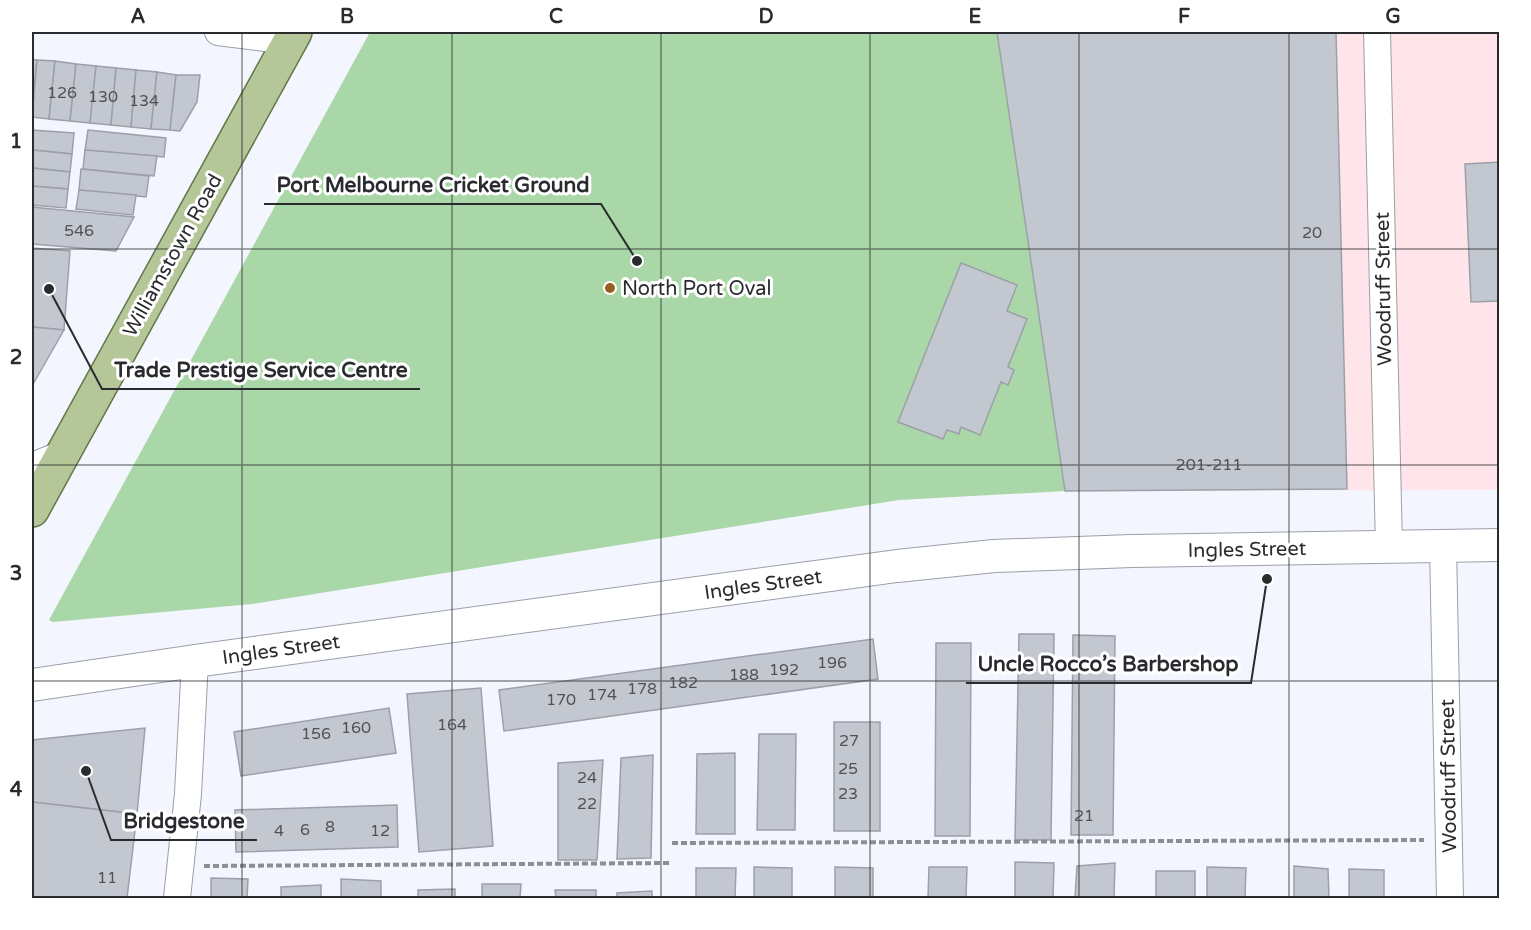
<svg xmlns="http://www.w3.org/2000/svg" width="1531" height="930" font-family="'Varela Round',sans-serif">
	<rect width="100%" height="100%" fill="#f3f6fe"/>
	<path fill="#ffe4e9" d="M997 32H1499V490L1065 491Z"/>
	<path fill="#aad7a7" d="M370 32H997L1065 491 899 500 252 604 53 622 49 620Z"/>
	<g fill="#c3c7d0" stroke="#9ca0a9" stroke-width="1.5">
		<path d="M997 32H1336L1347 489 1065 491Z"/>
		<path d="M32 59 37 60 32 107Z"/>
		<path d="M37 60 55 61 49 119 32 117Z"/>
		<path d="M55 61 76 64 70 121 49 119Z"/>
		<path d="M76 64 96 66 90 123 70 121Z"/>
		<path d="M96 66 116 68 111 125 90 123Z"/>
		<path d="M116 68 136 70 131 127 111 125Z"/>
		<path d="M136 70 157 72 151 129 131 127Z"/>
		<path d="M157 72 176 75 170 130 151 129Z"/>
		<path d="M176 75H200L197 102 180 131 170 130Z"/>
		<path d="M32 130 74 133 72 154 32 150Z"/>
		<path d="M88 130 166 138 164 157 85 150Z"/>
		<path d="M32 150 72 154 70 172 32 168Z"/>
		<path d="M85 150 157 156 154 176 83 169Z"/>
		<path d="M1500 162V301L1471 302 1465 164Z"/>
		<path d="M32 168 70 172 68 189 32 186Z"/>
		<path d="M81 169 149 176 146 197 79 190Z"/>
		<path d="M32 186 68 189 66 208 32 205Z"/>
		<path d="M79 190 136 195 133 215 76 209Z"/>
		<path d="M32 207 134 217 116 251 32 244Z"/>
		<path d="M32 248 70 251 64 330 32 327Z"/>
		<path d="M961 263 1017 285 1007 311 1027 319 1008 367 1014 370 1008 385 1001 382 980 435 961 427 959 434 947 430 943 439 898 422Z"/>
		<path d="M32 327 64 330 32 386Z"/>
		<path d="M1019 634H1054L1051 840H1015Z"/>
		<path d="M1073 635 1115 636 1113 835H1071Z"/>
		<path d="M873 639 878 679 504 731 499 690Z"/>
		<path d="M936 643H971L970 836H935Z"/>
		<path d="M481 688 493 846 419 852 407 694Z"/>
		<path d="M389 708 396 753 241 776 234 732Z"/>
		<rect x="834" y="722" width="46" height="109"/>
		<path d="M145 728 137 814 32 802V740Z"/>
		<path d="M759 734H796L795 830H757Z"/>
		<path d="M735 753V834H696L697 754Z"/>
		<path d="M653 755 651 858 617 859 621 758Z"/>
		<path d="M603 760 597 860H558V763Z"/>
		<path d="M32 802 137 814 127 898H32Z"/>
		<path d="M397 805 398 847 236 852 235 810Z"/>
		<path d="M1015 862 1054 863 1053 898H1015Z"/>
		<path d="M1115 863 1114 898H1075L1077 866Z"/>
		<path d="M1294 866 1328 869 1329 898H1294Z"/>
		<path d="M754 867 792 868V898H754Z"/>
		<path d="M835 867 873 868V898H835Z"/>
		<path d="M929 867H967L966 898H928Z"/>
		<path d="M1207 867 1246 868 1245 898H1207Z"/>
		<path d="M696 868H736L735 898H696Z"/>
		<path d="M1349 869 1384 870V898H1349Z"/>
		<rect x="1156" y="871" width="39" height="27"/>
		<path d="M211 878 248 879 247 898H211Z"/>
		<path d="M341 879 381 881V898H341Z"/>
		<path d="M482 884H521L520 898H482Z"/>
		<path d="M321 885V898H281V887Z"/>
		<path d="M455 889V898H418V890Z"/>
		<path d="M555 890H596V898H556Z"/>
		<path d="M652 891V898H617V893Z"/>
	</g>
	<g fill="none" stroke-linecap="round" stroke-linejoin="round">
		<g stroke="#9b9fa8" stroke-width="28">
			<g id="minor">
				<path d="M218 32 289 41"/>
				<path d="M1377 32 1389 547"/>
				<path d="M32 466 62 454"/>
				<path d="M1443 546 1450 898"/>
				<path d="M177 898 188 794 195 661"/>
			</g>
		</g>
		<g stroke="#9b9fa8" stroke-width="34">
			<path id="tertiary" d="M32 685 195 661 897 566 994 556 1132 551 1500 545"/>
		</g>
		<g stroke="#647748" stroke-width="36">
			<path id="primary" d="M32 510 295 32"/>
		</g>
		<g stroke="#8b8e94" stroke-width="4" stroke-dasharray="6 3" stroke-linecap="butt">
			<path d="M672 843 1424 840"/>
			<path d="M204 866 671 863"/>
		</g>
		<use href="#minor" stroke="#fff" stroke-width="26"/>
		<use href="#tertiary" stroke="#fff" stroke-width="32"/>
		<use href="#primary" stroke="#b5c699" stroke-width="33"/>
	</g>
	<path fill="none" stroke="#292b2f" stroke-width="1.5" stroke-opacity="0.55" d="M242 32V898M452 32V898M661 32V898M870 32V898M1079 32V898M1289 32V898M32 249H1500M32 465H1500M32 681H1500"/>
	<circle fill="#995e1d" stroke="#fff" stroke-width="2" cx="610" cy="288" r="6"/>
	<g text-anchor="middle" stroke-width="6" stroke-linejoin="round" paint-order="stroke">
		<g font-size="16" fill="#505257">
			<text x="62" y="98">126</text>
			<text x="103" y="102">130</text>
			<text x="144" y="106">134</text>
			<text x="79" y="236">546</text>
			<text x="1312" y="238">20</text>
			<text x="1209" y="470">201-211</text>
			<text x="832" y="668">196</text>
			<text x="784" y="675">192</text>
			<text x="744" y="680">188</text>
			<text x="683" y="688">182</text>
			<text x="642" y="694">178</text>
			<text x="602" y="700">174</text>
			<text x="561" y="705">170</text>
			<text x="452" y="730">164</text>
			<text x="356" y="733">160</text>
			<text x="316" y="739">156</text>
			<text x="849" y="746">27</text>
			<text x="848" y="774">25</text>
			<text x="587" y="783">24</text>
			<text x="848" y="799">23</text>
			<text x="587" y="809">22</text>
			<text x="1084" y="821">21</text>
			<text x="330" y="832">8</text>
			<text x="305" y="835">6</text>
			<text x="279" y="836">4</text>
			<text x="380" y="836">12</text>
			<text x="107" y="883">11</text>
		</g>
		<g font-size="20" fill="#292b2f" stroke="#fff">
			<text transform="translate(172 255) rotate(-61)" y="7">Williamstown Road</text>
			<text transform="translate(1383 289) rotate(-91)" y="7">Woodruff Street</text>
			<text transform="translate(1247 549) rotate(-1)" y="7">Ingles Street</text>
			<text transform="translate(763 584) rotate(-8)" y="7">Ingles Street</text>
			<text transform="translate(281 649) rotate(-8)" y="7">Ingles Street</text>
			<text transform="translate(1448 776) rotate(-91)" y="7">Woodruff Street</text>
		</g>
		<g font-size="20" fill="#292b2f" stroke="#fff" text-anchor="start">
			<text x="622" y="295">North Port Oval</text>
		</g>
	</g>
	<path fill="none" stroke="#292b2f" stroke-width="2" d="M637 261L601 204H264M49 289L102 389H420M1267 579L1251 683H966M86 771L111 840H257"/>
	<g fill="#292b2f" stroke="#fff" stroke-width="2">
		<circle cx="637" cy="261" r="6"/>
		<circle cx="49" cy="289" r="6"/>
		<circle cx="1267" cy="579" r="6"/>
		<circle cx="86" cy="771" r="6"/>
	</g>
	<g font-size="21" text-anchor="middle" font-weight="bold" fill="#292b2f" stroke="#fff" stroke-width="6" stroke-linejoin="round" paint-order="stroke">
		<text x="433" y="192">Port Melbourne Cricket Ground</text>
		<text x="261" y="377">Trade Prestige Service Centre</text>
		<text x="1108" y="671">Uncle Rocco’s Barbershop</text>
		<text x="184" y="828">Bridgestone</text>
	</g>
	<rect width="1531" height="930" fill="none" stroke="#ffffff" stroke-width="66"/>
	<rect x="33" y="33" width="1465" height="864" fill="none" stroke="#292b2f" stroke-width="2"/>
	<g font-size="20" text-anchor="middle" font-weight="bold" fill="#292b2f">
		<text x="138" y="23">A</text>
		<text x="347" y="23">B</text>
		<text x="556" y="23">C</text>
		<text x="766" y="23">D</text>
		<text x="975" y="23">E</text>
		<text x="1184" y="23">F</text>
		<text x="1393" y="23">G</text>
		<text x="16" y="148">1</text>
		<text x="16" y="364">2</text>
		<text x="16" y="580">3</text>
		<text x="16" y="796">4</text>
	</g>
</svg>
